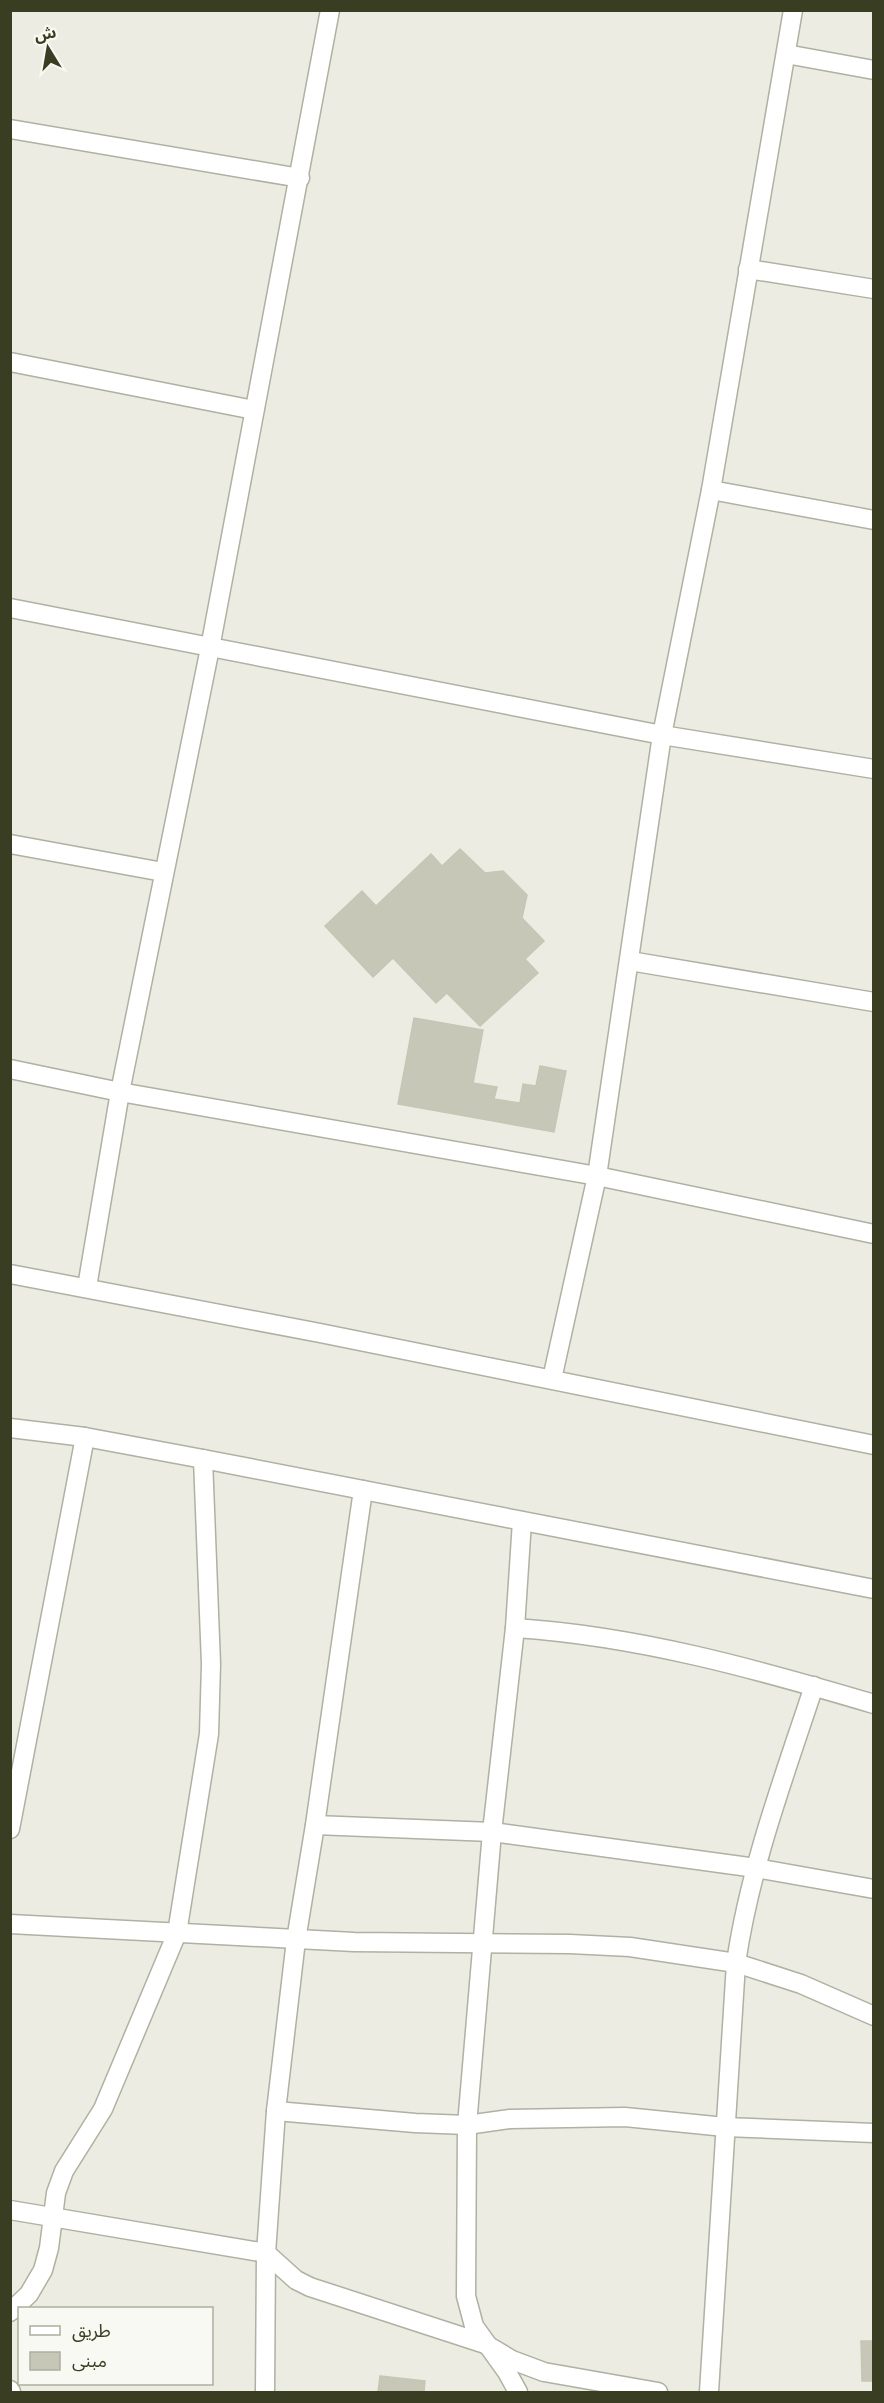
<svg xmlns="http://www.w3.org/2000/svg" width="884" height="2403" font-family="'Fira Sans Condensed','Noto Sans Arabic',sans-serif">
	<rect width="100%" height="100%" fill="#ecece2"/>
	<g fill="#c7c7b8" stroke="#c6c6b5" stroke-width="1.5">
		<path d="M460 849 485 873 503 871 527 895 522 918 544 941 525 959 538 973 480 1026 447 993 436 1003 393 958 373 977 325 926 362 891 376 906 431 854 442 866Z"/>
		<path d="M414 1018 483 1030 473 1083 497 1087 494 1099 520 1103 523 1084 536 1086 540 1066 566 1071 554 1132 398 1104Z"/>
		<path d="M861 2341H874V2381H862Z"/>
		<path d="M380 2376 425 2381 424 2392H378Z"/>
	</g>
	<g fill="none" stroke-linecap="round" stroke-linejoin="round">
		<g stroke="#afb1a1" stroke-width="21">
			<g id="minor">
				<path d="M786 54 874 70"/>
				<path d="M10 129 300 178"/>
				<path d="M748 269 874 289"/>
				<path d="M10 362 254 410"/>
				<path d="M711 490 874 520"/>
				<path d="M10 608 662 735 874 769"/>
				<path d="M10 844 163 872"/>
				<path d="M630 961 874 1002"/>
				<path d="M10 1069 120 1092 597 1176 874 1234"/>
				<path d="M10 1274 320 1333 874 1445"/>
				<path d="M87 1287 120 1092 210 648 330 10"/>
				<path d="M552 1379 597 1176 662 735 711 490 793 10"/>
				<path d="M10 1428 85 1437 203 1459 874 1589"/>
				<path d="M515 1628C638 1636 756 1669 874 1704"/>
				<path d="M315 1825 492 1832 756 1868 874 1889"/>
				<path d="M10 1829 85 1437"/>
				<path d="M10 1924 354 1942 570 1944 630 1947 736 1963 801 1984 874 2016"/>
				<path d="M276 2111 415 2123 467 2125 510 2119 625 2117 725 2127 874 2133"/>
				<path d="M10 2210 266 2253 296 2280 310 2287 485 2344 512 2360 544 2372 658 2392"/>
				<path d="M10 2312 29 2294 43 2270 49 2248 56 2193 64 2171 103 2109 177 1933 209 1734 211 1664 203 1459"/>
				<path d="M10 2390 11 2392"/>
				<path d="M265 2392 266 2253 276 2111 296 1940 315 1825 363 1490"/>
				<path d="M518 2392 507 2372 474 2326 466 2296 467 2125 492 1832 515 1628 522 1521"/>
				<path d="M709 2392 736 1963C750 1867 784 1777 814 1686"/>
			</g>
		</g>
		<use href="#minor" stroke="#fff" stroke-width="18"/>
	</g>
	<rect width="884" height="2403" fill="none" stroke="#393e22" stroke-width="24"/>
	<rect x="18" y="2307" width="195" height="78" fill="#f9f9f3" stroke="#acae9f" stroke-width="1.5"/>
	<rect x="30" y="2326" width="30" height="9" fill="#ffffff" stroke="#acae9f" stroke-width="1.5"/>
	<text x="72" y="2337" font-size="18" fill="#393e22">طريق</text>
	<rect x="30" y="2352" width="30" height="18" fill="#c7c7b8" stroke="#acae9f" stroke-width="1.5"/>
	<text x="72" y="2367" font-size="18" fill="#393e22">مبنى</text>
	<g transform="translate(48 48) rotate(349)" stroke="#f9f9f3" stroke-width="4.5" paint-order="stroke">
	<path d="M0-4.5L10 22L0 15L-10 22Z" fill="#393e22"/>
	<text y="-9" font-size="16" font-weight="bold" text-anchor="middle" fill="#393e22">ش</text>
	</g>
</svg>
